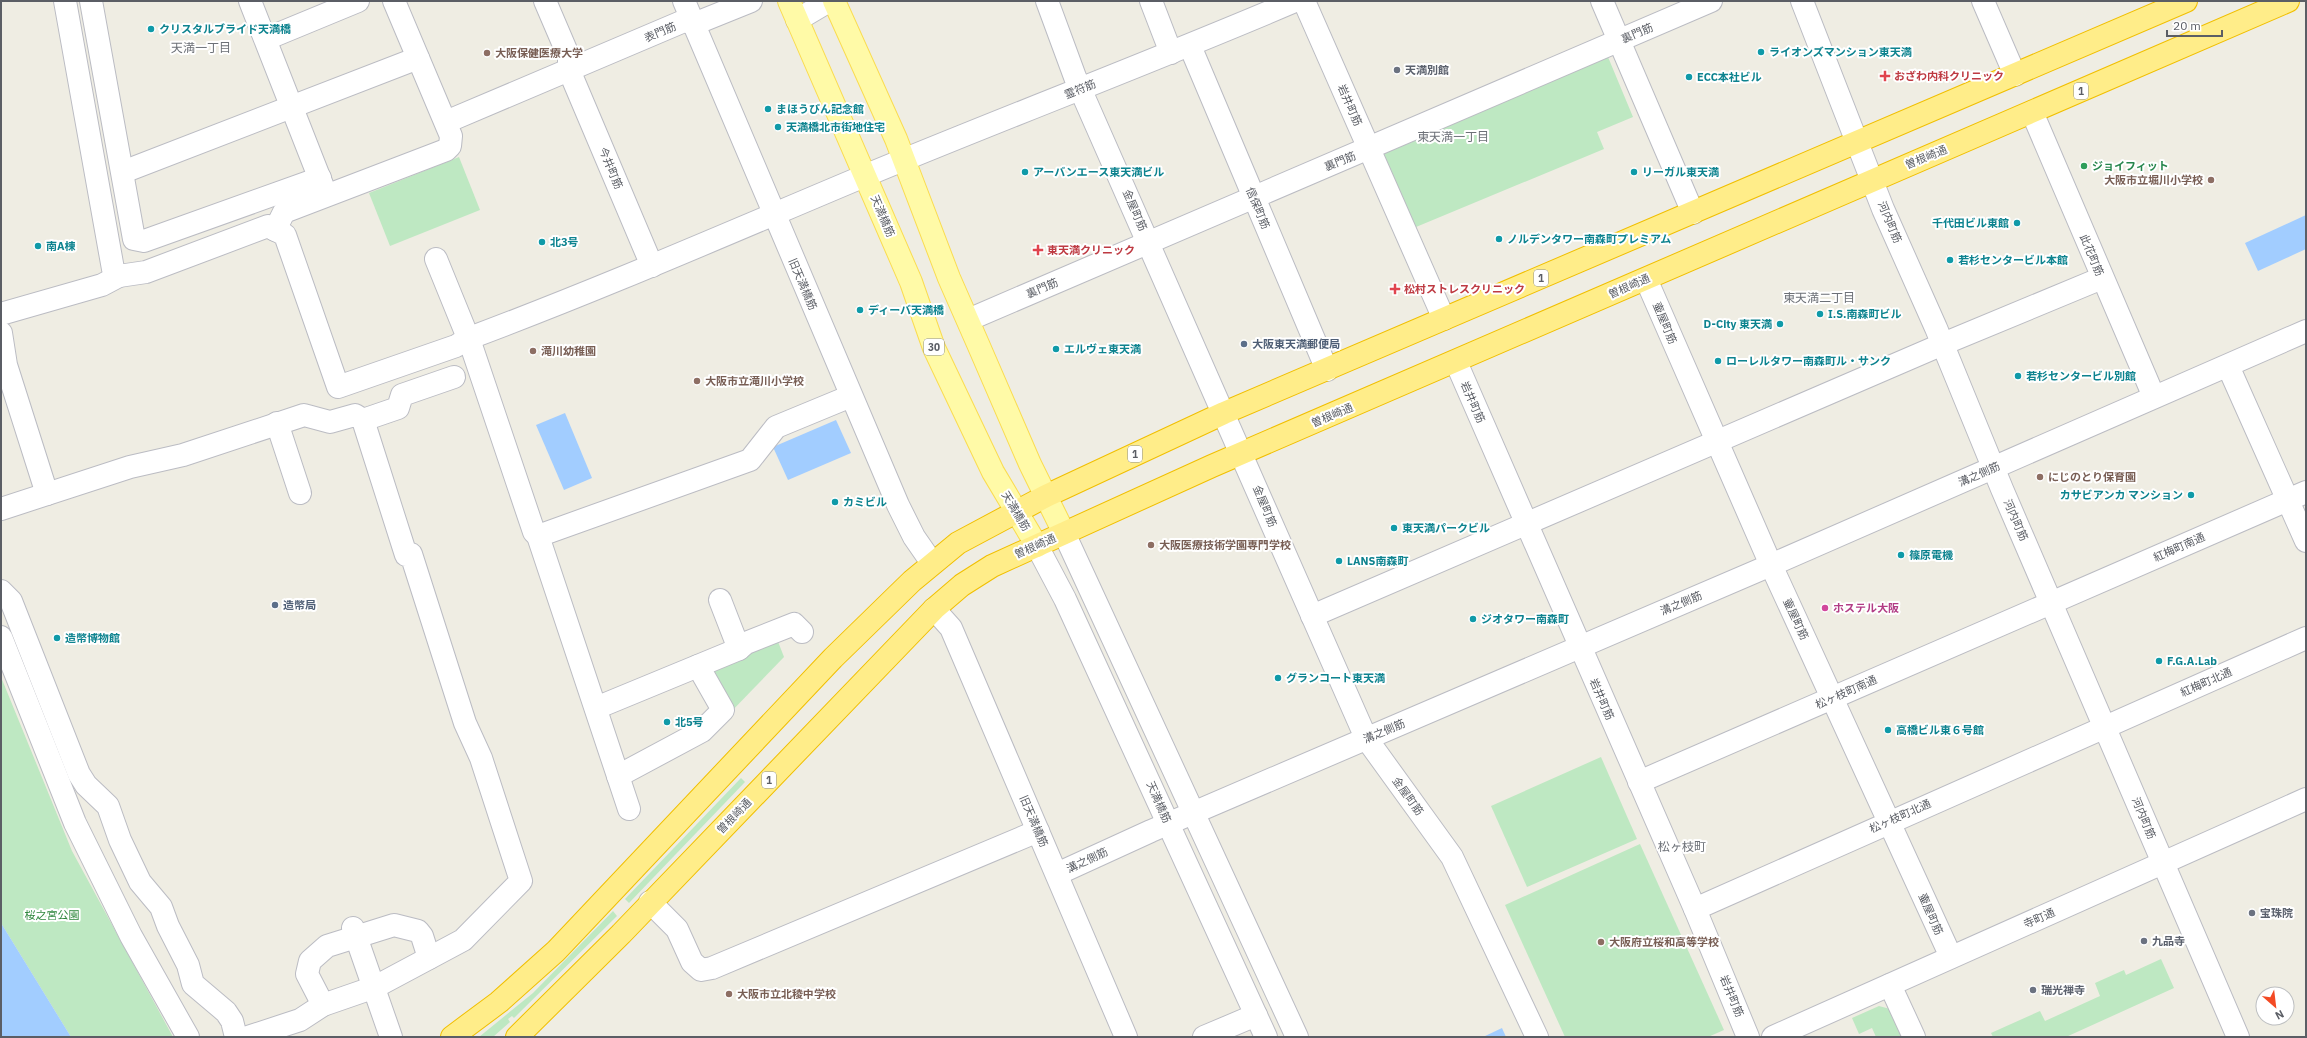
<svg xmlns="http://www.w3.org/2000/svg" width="2307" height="1038" font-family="'IBM Plex Sans','Noto Sans JP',sans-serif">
	<rect width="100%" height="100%" fill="#efede3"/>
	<g fill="#bee8c2">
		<path d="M1608 57 1633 117 1597 132 1604 149 1416 227 1381 150Z"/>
		<path d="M459 157 480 210 390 246 369 193Z"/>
		<path d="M777 639 784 657 727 716 703 671Z"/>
		<path d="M1 677 72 851 173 1037H71L1 923Z"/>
		<path d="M1601 757 1637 839 1527 887 1491 806Z"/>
		<path d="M741 778 745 782 629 903 625 899Z"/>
		<path d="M1640 844 1724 1030 1708 1037H1565L1505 905Z"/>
		<path d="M613 911 617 916 514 1018 512 1016 508 1019 510 1022 493 1037H479L533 993Z"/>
		<path d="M2161 959 2174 988 2066 1037H1993L1991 1033 2040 1011 2045 1021 2100 996 2095 983 2124 970 2126 975Z"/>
		<path d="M1879 1006 1890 1009 1903 1037H1876L1872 1028 1859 1034 1852 1018Z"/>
	</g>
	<g fill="#a2cdff">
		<path d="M2306 215V249L2258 271 2245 243Z"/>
		<path d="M565 413 592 478 564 490 536 425Z"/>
		<path d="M836 420 851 453 788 480 773 447Z"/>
		<path d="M1 923 71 1037H1Z"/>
		<path d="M1502 1028 1506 1037H1483Z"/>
	</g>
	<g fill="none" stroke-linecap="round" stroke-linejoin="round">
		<g stroke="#bbbcc3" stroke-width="24">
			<g id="minor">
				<path d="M65 1 113 269 119 276 146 272 268 226 285 235 338 387 456 346 467 339C601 289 731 232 862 177 1006 117 1152 62 1295 1"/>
				<path d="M91 1 134 239 144 241 320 178"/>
				<path d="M250 1 325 192"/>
				<path d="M545 1 569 57V70L652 266"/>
				<path d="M684 1 898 505 914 537 932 563"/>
				<path d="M1047 1 1075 77 1366 738 1452 857 1537 1037"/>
				<path d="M1151 1 1171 53"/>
				<path d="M1304 1 1444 319"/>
				<path d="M1602 1 1693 213"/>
				<path d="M1802 1 1883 209 1936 328 2002 489 2238 1037"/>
				<path d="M1983 1 2015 75"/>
				<path d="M797 20 829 1"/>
				<path d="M266 39 358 1"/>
				<path d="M1190 46 1327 370"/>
				<path d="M2032 112 2154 397"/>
				<path d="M446 122 684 21 694 24 751 1"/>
				<path d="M123 172 418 58"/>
				<path d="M275 230 284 212 446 150 450 146 451 136 394 1"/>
				<path d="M436 259 471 345 534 532 538 536 629 809"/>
				<path d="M1646 279 1771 565 1951 957"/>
				<path d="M1 314 102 285 119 276"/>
				<path d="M968 320 1711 1"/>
				<path d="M1 333 6 365 47 494"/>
				<path d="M1456 362 1695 909 1748 1037"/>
				<path d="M2228 366 2306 541"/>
				<path d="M363 420 398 408 402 395 454 377"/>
				<path d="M277 423 300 493"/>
				<path d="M1 509 130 467 183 455 304 415 330 422 355 415 363 420 406 555 411 554 465 723 481 758 521 881 463 940 375 987 323 1005 300 1020 248 1037"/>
				<path d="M1064 533 1297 1037"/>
				<path d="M538 536 750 460 776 427 851 396"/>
				<path d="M1037 546 1065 599 1266 1037"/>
				<path d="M1 591 11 601 79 774 86 785 108 806 120 840 140 882 161 907 168 926 188 965 193 984 226 1012 232 1021 236 1037"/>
				<path d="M720 600 739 649"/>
				<path d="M934 609 951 628 1126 1037"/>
				<path d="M1312 616 1943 344 2102 278"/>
				<path d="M1 637 75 823 131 936 188 1037"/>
				<path d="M596 708 739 649 746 643 794 624 802 632"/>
				<path d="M618 776 702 731 723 710 698 666"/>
				<path d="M1639 782 2306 492"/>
				<path d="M1057 874 1151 831 1771 565 2306 331"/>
				<path d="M650 902 677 929 692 962 701 970 712 968 1038 831"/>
				<path d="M1695 909 2306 638"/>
				<path d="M353 928 391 1037"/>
				<path d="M1890 985 1914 1037"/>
				<path d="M323 1005 307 974 310 961 327 946 394 925 418 931 422 936 429 958"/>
				<path d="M1204 1037 1256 1015"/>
				<path d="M1773 1037 2306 799"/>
			</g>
		</g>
		<g stroke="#fadc51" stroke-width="24">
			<g id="major">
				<path d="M789 1 911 282 934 348 993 472 1037 546"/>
				<path d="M834 1 896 139 949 278 978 344 1030 464 1064 533"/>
			</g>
		</g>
		<g stroke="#f1bf00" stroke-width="24">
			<g id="highway">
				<path d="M452 1037 499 1002 556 951 833 658 912 581 958 543 1046 496 1224 413 2186 1"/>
				<path d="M517 1037 621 934 934 609 962 585 992 566 1212 466 2288 1"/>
			</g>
		</g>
		<use href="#minor" stroke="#fff" stroke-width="22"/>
		<use href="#major" stroke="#fffaa7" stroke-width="22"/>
		<use href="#highway" stroke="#ffed89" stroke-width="22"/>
	</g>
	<g fill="#0f9aa8" stroke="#fff" stroke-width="1.5">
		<circle cx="151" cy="29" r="4"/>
		<circle cx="1761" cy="52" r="4"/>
		<circle cx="1689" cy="77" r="4"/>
		<circle cx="768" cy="109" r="4"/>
		<circle cx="778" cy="127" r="4"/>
		<circle cx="1025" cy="172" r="4"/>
		<circle cx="1634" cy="172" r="4"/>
		<circle cx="2017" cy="223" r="4"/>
		<circle cx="1499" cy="239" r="4"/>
		<circle cx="542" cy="242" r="4"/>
		<circle cx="38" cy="246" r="4"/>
		<circle cx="1950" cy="260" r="4"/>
		<circle cx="860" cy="310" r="4"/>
		<circle cx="1820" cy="314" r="4"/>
		<circle cx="1780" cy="324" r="4"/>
		<circle cx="1056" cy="349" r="4"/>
		<circle cx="1718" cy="361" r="4"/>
		<circle cx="2018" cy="376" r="4"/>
		<circle cx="2191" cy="495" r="4"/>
		<circle cx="835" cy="502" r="4"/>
		<circle cx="1394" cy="528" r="4"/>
		<circle cx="1901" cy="555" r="4"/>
		<circle cx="1339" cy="561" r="4"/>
		<circle cx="1473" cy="619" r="4"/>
		<circle cx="57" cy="638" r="4"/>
		<circle cx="2159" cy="661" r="4"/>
		<circle cx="1278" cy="678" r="4"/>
		<circle cx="667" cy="722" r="4"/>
		<circle cx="1888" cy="730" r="4"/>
	</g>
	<g fill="#8d6e63" stroke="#fff" stroke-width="1.5">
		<circle cx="487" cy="53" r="4"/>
		<circle cx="2211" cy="180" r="4"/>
		<circle cx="533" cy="351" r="4"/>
		<circle cx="697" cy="381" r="4"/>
		<circle cx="2040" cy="477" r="4"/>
		<circle cx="1151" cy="545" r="4"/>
		<circle cx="1601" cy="942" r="4"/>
		<circle cx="729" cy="994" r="4"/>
	</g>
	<g fill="#6b7280" stroke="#fff" stroke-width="1.5">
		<circle cx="1397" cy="70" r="4"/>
		<circle cx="2252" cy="913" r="4"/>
		<circle cx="2144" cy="941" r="4"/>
		<circle cx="2033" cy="990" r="4"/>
	</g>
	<g fill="#e0444e" stroke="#fff" stroke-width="1.5">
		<path d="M1883 70h4v4h4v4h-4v4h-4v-4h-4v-4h4z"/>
		<path d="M1036 244h4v4h4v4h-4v4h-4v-4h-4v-4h4z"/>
		<path d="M1393 283h4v4h4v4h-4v4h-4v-4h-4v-4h4z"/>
	</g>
	<circle fill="#2e9e5b" stroke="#fff" stroke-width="1.5" cx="2084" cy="166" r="4"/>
	<g fill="#5c6f8a" stroke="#fff" stroke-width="1.5">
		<circle cx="1244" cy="344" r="4"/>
		<circle cx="275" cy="605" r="4"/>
	</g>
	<circle fill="#d1479c" stroke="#fff" stroke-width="1.5" cx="1825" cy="608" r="4"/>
	<g text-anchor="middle" stroke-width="4" stroke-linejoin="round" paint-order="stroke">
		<g fill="#fff" stroke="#8c8e93" stroke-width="1">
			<rect x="2074" y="83" width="14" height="16" rx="3"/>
			<rect x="1534" y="270" width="14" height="16" rx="3"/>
			<rect x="924" y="339" width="20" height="16" rx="3"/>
			<rect x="1128" y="446" width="14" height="16" rx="3"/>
			<rect x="762" y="772" width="14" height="16" rx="3"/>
		</g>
		<g font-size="10" font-weight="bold" fill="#5b5e65">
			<text x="2081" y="95">1</text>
			<text x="1541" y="282">1</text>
			<text x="934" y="351">30</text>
			<text x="1135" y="458">1</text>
			<text x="769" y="784">1</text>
		</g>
		<g font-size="11" font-weight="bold" fill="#0d838f" stroke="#fff" text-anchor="start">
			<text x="159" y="33">クリスタルブライド天満橋</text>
			<text x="1769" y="56">ライオンズマンション東天満</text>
			<text x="1697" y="81">ECC本社ビル</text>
			<text x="776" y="113">まほうびん記念館</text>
			<text x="786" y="131">天満橋北市街地住宅</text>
			<text x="1033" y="176">アーバンエース東天満ビル</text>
			<text x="1642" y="176">リーガル東天満</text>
			<text x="2009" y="227" text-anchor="end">千代田ビル東館</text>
			<text x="1507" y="243">ノルデンタワー南森町プレミアム</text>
			<text x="550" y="246">北3号</text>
			<text x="46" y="250">南A棟</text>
			<text x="1958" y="264">若杉センタービル本館</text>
			<text x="868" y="314">ディーバ天満橋</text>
			<text x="1828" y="318">I.S.南森町ビル</text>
			<text x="1772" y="328" text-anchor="end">D-City 東天満</text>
			<text x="1064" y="353">エルヴェ東天満</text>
			<text x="1726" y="365">ローレルタワー南森町ル・サンク</text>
			<text x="2026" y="380">若杉センタービル別館</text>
			<text x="2183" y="499" text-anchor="end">カサビアンカ マンション</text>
			<text x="843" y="506">カミビル</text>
			<text x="1402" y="532">東天満パークビル</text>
			<text x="1909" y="559">篠原電機</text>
			<text x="1347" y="565">LANS南森町</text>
			<text x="1481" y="623">ジオタワー南森町</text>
			<text x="65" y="642">造幣博物館</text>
			<text x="2167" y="665">F.G.A.Lab</text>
			<text x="1286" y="682">グランコート東天満</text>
			<text x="675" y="726">北5号</text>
			<text x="1896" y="734">高橋ビル東６号館</text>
		</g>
		<g font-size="11" fill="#5b5e65" stroke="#fff">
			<text transform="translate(660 32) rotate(-23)" y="4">表門筋</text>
			<text transform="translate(1637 33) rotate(-23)" y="4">裏門筋</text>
			<text transform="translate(1080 89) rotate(-22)" y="4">霊符筋</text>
			<text transform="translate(1350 105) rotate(66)" y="4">岩井町筋</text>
			<text transform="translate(1926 157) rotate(-22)" y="4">曽根崎通</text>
			<text transform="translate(1340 161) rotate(-22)" y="4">裏門筋</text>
			<text transform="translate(611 168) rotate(67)" y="4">今井町筋</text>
			<text transform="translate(1258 208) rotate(67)" y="4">信保町筋</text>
			<text transform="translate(1135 210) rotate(66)" y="4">金屋町筋</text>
			<text transform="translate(883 216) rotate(67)" y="4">天満橋筋</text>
			<text transform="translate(1890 222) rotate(67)" y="4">河内町筋</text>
			<text transform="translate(2092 255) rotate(67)" y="4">此花町筋</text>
			<text transform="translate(803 284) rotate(67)" y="4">旧天満橋筋</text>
			<text transform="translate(1629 286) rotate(-24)" y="4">曽根崎通</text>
			<text transform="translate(1042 288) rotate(-23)" y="4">裏門筋</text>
			<text transform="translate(1665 323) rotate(67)" y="4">壷屋町筋</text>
			<text transform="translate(1473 402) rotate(66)" y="4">岩井町筋</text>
			<text transform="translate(1332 415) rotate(-23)" y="4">曽根崎通</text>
			<text transform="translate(1979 474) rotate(-24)" y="4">溝之側筋</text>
			<text transform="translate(1265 506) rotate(67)" y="4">金屋町筋</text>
			<text transform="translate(1016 511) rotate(59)" y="4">天満橋筋</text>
			<text transform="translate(2016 520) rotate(66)" y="4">河内町筋</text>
			<text transform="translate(1035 546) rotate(-24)" y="4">曽根崎通</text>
			<text transform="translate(2179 547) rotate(-24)" y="4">紅梅町南通</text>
			<text transform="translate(1681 603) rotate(-23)" y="4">溝之側筋</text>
			<text transform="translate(1796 619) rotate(65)" y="4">壷屋町筋</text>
			<text transform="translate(2206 682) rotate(-24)" y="4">紅梅町北通</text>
			<text transform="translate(1846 692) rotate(-24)" y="4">松ヶ枝町南通</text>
			<text transform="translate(1602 699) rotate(66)" y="4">岩井町筋</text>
			<text transform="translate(1384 731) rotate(-23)" y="4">溝之側筋</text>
			<text transform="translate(1408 796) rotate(54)" y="4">金屋町筋</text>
			<text transform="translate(1159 802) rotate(66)" y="4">天満橋筋</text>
			<text transform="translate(734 816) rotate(-46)" y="4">曽根崎通</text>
			<text transform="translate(1900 816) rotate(-24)" y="4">松ヶ枝町北通</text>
			<text transform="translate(2144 818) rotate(67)" y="4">河内町筋</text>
			<text transform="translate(1034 821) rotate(67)" y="4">旧天満橋筋</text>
			<text transform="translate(1087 860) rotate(-25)" y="4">溝之側筋</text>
			<text transform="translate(1931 914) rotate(66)" y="4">壷屋町筋</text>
			<text transform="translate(2039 918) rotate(-24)" y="4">寺町通</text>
			<text transform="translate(1732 996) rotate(67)" y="4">岩井町筋</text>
		</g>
		<g font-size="11" font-weight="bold" fill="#785e54" stroke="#fff" text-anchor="start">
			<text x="495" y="57">大阪保健医療大学</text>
			<text x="2203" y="184" text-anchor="end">大阪市立堀川小学校</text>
			<text x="541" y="355">滝川幼稚園</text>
			<text x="705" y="385">大阪市立滝川小学校</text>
			<text x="2048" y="481">にじのとり保育園</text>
			<text x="1159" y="549">大阪医療技術学園専門学校</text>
			<text x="1609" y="946">大阪府立桜和高等学校</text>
			<text x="737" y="998">大阪市立北稜中学校</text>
		</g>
		<g font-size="11" font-weight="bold" fill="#5b616d" stroke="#fff" text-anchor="start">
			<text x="1405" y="74">天満別館</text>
			<text x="2260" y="917">宝珠院</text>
			<text x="2152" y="945">九品寺</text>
			<text x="2041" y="994">瑞光禅寺</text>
		</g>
		<g font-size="11" font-weight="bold" fill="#be3a42" stroke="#fff" text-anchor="start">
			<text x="1894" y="80">おざわ内科クリニック</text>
			<text x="1047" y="254">東天満クリニック</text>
			<text x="1404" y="293">松村ストレスクリニック</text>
		</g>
		<g font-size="11" font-weight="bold" fill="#27864d" stroke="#fff" text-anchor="start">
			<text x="2092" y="170">ジョイフィット</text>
		</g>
		<g font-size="11" font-weight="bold" fill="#4e5e75" stroke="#fff" text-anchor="start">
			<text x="1252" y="348">大阪東天満郵便局</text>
			<text x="283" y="609">造幣局</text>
		</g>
		<g font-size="11" font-weight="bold" fill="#b23c85" stroke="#fff" text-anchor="start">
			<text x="1833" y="612">ホステル大阪</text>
		</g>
		<g font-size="11" fill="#2f873d" stroke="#fff">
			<text x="52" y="919">桜之宮公園</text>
		</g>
		<g font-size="12" fill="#6c7077" stroke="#fff">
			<text x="201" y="52">天満一丁目</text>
			<text x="1453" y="141">東天満一丁目</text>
			<text x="1819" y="302">東天満二丁目</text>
			<text x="1682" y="851">松ヶ枝町</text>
		</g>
	</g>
	<rect width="2307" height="1038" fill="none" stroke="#5b5e65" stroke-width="4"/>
	<g transform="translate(2275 1006) rotate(152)"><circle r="19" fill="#ffffff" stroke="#bdbfc1"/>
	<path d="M0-3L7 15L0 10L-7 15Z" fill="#f34a24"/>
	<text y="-6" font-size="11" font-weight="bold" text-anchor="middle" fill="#5b5e65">N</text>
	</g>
	<path d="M2167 30v6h55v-6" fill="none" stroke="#5b5e65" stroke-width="2"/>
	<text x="2173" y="30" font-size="12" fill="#5b5e65" stroke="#ffffff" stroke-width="3" paint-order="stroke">20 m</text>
</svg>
